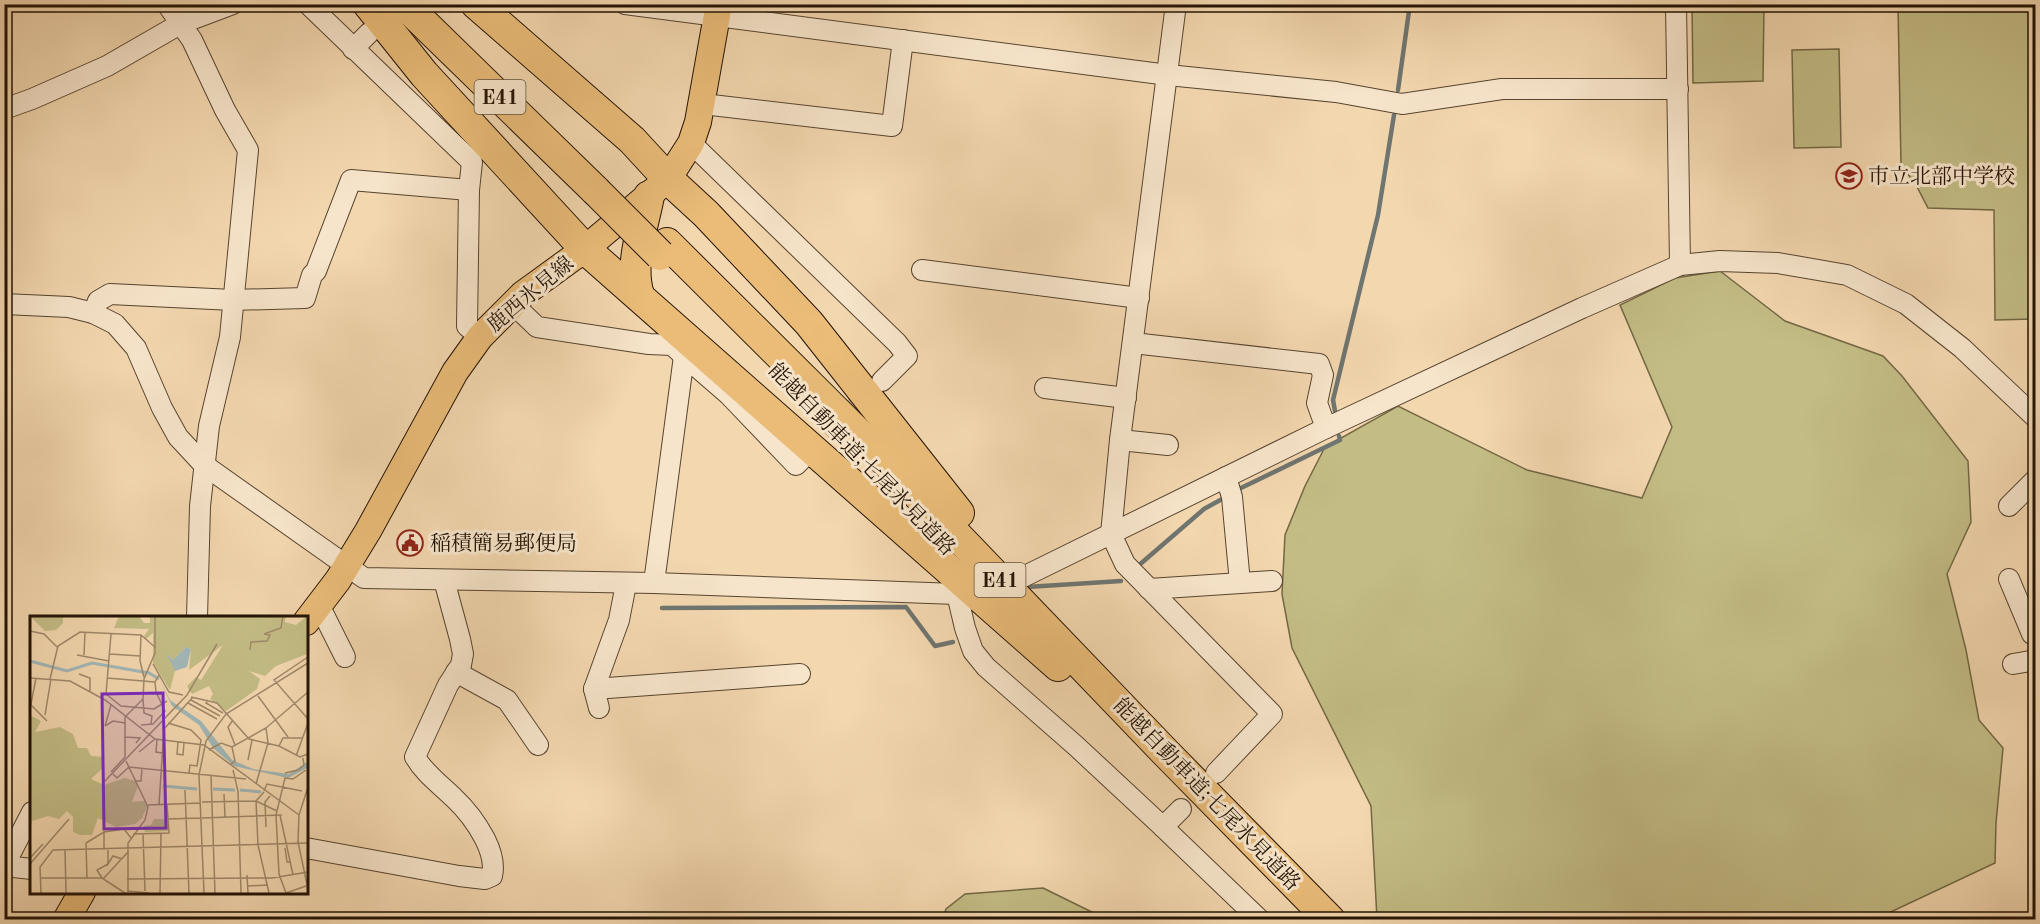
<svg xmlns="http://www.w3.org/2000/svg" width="2040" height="924" font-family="'Old Standard TT','Noto Serif JP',serif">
	<rect width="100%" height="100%" fill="#f3d7af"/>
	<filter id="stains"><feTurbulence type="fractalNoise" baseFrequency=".00333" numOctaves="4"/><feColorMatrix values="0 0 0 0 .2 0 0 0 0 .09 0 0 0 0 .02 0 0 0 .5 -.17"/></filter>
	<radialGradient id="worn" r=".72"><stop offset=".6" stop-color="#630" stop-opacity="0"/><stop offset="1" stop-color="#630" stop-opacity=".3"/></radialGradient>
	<g fill="#c3bc85" stroke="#736845" stroke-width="1.5">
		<path d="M1692 5H1764L1763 81 1693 83Z"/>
		<path d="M1898 5H2035V319L1995 320 1994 210 1928 208 1916 185 1901 165Z"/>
		<path d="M1839 49 1841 147 1794 148 1792 50Z"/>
		<path d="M1720 271 1785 321 1883 356 1902 376 1968 461 1971 522 1947 574 1966 650 1979 720 2003 748 1996 823 1995 863 1882 916 1880 919H1377L1371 806 1292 648 1282 594 1285 535 1305 486 1325 447 1398 406 1527 470 1642 498 1672 427 1620 305 1675 278Z"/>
		<path d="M1043 888 1106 919H943L946 909 965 894Z"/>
	</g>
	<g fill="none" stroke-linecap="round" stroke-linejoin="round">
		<g stroke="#6f7570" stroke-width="4.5">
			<path d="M1398 90 1410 4"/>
			<path d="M1335 411 1333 400 1378 215 1394 115"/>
			<path d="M1241 488 1340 440 1339 436"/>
			<path d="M1138 566 1204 509 1224 498"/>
			<path d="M1027 587 1121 581"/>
			<path d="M662 608 906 607 935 646 953 642"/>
		</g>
		<path stroke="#c9b08d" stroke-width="20" stroke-dasharray="20 10" stroke-linecap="butt" d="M805 456 874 388"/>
		<g stroke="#574430" stroke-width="22">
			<g id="minor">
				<path d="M167 4 192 40 225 110 248 150 230 337 209 426 200 506 197 618"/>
				<path d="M308 4 472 162 469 190 467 326 480 337"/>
				<path d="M625 4 1168 75 1336 92 1402 104 1502 89H1678"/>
				<path d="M1176 4 1120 440 1111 534 1125 564 1272 714 1216 773"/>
				<path d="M1676 4 1680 265"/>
				<path d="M353 49 369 33"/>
				<path d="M703 104 892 126 903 40"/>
				<path d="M4 109 32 99 107 66 180 24 233 4"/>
				<path d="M691 143 897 343 907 356 882 381"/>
				<path d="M922 270 1139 298"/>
				<path d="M4 304 69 307 93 313 115 324 136 348 162 408 178 437 204 465 364 578 654 583 957 594 966 593"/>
				<path d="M513 304 537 327 649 344 672 345 684 356"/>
				<path d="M93 313 98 301 110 294 233 300 305 298 312 275 316 271 351 180 469 190"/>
				<path d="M1133 343 1319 364 1323 375 1317 403 1326 428"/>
				<path d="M1045 388 1126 398"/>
				<path d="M1120 440 1168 445"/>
				<path d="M1226 477 1232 497 1240 583"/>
				<path d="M2009 506 2036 479"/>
				<path d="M1021 578 1326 428 1582 308 1680 265 1720 261 1778 263 1847 275 1906 304 1962 348 2036 418"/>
				<path d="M2009 579 2032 634H2036"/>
				<path d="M654 583 684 356 729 395 796 465 805 456"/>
				<path d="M1149 589 1272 581"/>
				<path d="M957 594 965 628 973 651 986 667 1076 746 1163 827 1181 809"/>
				<path d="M319 605 345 657"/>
				<path d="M2013 664 2036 660"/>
				<path d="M456 672 507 700 538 745"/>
				<path d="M594 689 800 674"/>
				<path d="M599 708 594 689 619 620 626 584"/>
				<path d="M1163 827 1260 920"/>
				<path d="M306 848 459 876 485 879 492 876C495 863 491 851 485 839 477 824 467 810 454 798 441 785 425 774 415 757L448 685 461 665 463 654 460 639 444 580"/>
				<path d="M4 866 32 812"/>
				<path d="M4 866 32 869"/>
			</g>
		</g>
		<g stroke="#231305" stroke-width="28">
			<g id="major">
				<path d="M306 622 338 580 368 531 455 372 480 337 523 294 585 249 668 179 691 143 698 122 719 4"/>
				<path d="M66 920 82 892"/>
			</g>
		</g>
		<g stroke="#231305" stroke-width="32">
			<g id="highway">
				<path d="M368 4 424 74 585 249 1058 666"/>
				<path d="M404 4 596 191"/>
				<path d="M476 4 632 140 668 179 706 214 809 323 959 513"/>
				<path d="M667 243 870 445 1166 753 1330 920"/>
				<path d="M639 295C629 264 643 228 649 196"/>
			</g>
		</g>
		<use href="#minor" stroke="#f7e5cb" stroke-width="20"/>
		<use href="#major" stroke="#eabc78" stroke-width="26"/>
		<use href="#highway" stroke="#eabc78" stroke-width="30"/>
		<g stroke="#231305" stroke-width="32" stroke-linecap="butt">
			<path id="highway-bridge" d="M596 191 660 255"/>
		</g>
		<use href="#highway-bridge" stroke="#eabc78" stroke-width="30"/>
	</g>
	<defs>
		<g id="school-ring" transform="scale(1.35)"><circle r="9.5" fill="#f7e5cb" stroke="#8f2418" stroke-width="1.5"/><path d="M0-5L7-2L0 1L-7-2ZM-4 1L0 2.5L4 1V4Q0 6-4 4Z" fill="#8f2418"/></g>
		<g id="civic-ring" transform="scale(1.35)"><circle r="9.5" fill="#f7e5cb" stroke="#8f2418" stroke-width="1.5"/><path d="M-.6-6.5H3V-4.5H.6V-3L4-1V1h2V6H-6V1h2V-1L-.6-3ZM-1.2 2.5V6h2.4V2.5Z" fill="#8f2418"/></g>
	</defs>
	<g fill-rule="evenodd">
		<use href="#school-ring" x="1849" y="176"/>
		<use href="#civic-ring" x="410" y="543"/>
	</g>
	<g text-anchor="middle" stroke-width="6" stroke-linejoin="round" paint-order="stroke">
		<g fill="#f7e5cb" stroke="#635240" stroke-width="1.5">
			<rect x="474.5" y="80" width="51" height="34" rx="4.5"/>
			<rect x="974.5" y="563" width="51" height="34" rx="4.5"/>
		</g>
		<g font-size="20" font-weight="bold" fill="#231305">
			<text x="500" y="104">E41</text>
			<text x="1000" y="587">E41</text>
		</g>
		<g font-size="21" fill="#231305" stroke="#f7e5cb" text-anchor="start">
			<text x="1868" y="183">市立北部中学校</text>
			<text x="430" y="550">稲積簡易郵便局</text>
		</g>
		<g font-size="21" fill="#231305" stroke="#f7e5cb">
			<text transform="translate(530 294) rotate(-40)" y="7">鹿西氷見線</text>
			<text transform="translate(862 459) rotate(46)" y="7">能越自動車道;七尾氷見道路</text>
			<text transform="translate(1207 794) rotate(46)" y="7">能越自動車道;七尾氷見道路</text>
		</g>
	</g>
	<g transform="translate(30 616)">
		<rect width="278" height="278" fill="#f3d7af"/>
		<path d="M0 0H33V7L26 14 15 15ZM89 0H109L114 7H120V0L256 1 255 6 266 9 277 0V38L246 50 235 60 219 55 230 63 227 73 196 95 180 83 183 78 179 70 162 78 157 70 166 61 171 64 193 29 159 54 161 33 156 31 143 44 137 38 145 55 140 74 123 47V17L116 23 114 20 119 13 84 12ZM0 99 11 105 5 116 30 111 43 118 48 132H57L61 140 74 141 73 152 61 163 74 169 95 162 105 165 108 170 102 186 115 185 117 191 112 202 105 208 86 211 68 202 62 219H50L43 216V201L37 195 29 203 18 200 2 205 0 214ZM124 203H137L138 215 115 216 114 210 121 209Z" fill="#c3bc85"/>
		<path d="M156 31 161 33 157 51 145 55 136 37 143 44ZM129 63 140 84 171 105 202 144 223 153 259 158 277 146V152L258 162 204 150 183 132 169 109 142 90Z" fill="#a1b7b7"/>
		<path fill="none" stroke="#a1b7b7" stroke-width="3" d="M0 45 37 55 62 47 119 57 129 63M133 170 167 173M183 173 205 174M210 174 231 176"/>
		<path fill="none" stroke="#a0896b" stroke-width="1.5" d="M0 15 14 18 27 31M111 19 110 45 114 61M220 34 221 26 237 25 240 19 234 18 251 12 253 0M80 38 110 40M47 39 79 45M54 39 55 16M278 41 244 64 278 103M123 48 139 76 153 79M49 58 60 62V75M0 62 40 65 75 84 125 123 174 129 269 199M77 62 125 66M20 63 28 30 50 16 111 19 126 32M76 78 91 90 124 93 137 85M76 78 81 18M228 80 258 121M161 81 187 87 219 123 249 130 270 141 278 138M161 84 190 100M178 84 176 87 193 97M158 87 187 103M0 88 17 105M1 88 6 62M15 99 21 63M203 104 198 111 205 129M138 107 161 114 171 124 167 150 160 149 159 157M121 108 122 100 114 97 113 83 114 63 125 37V0M111 109 123 108 135 95 126 76 125 66 129 59M75 110 83 105 95 107M75 110 81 89M95 121 110 122 106 127M127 123 126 136 132 137M148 126 147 138 153 139 154 127M249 130 253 122H272M179 134 191 127 202 131 236 112 278 76M109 136 125 123M266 140 278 107M95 141V101L113 83M218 144 222 124M96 145 118 191 115 204 98 227V277M200 149 205 145 202 131M203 154 208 175 211 277M81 156 95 141M255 157 268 154 274 149 273 142M83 158 87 162 99 151 216 163M181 160 185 277M106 165H111L112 152M73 167 157 79 187 28M226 168 238 127 236 112M278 171 269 199 268 226 278 273M155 174 159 277M234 175 237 168 272 175M234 176 226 185 228 229 239 277M194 178 195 201M172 186 226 185 247 195M129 188 134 113 163 81M118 189 170 187M250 199 263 259M172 202 252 199M138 203 171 202M236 211 235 186 240 180M74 215V234M103 218 139 217 137 188M113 218 115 275M255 232 257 246H261M35 234 36 277M78 234V248L83 240 92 243M0 242 13 228M0 248 39 203M217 259 218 277M11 262H72L95 277M57 262 56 227 74 216 94 213 101 222M72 262 67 254 78 248M73 263 98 236M97 263 242 262 278 256M218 270 238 269M97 275 119 277M11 277 10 251 23 234 278 227M130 277 131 217M174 277 169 159 176 125 196 98 278 47M256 277 249 258 246 199 255 162 263 163 276 154M256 277 276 270"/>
		<path fill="#7b2cbf" fill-opacity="0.15" stroke="#7b2cbf" stroke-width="3" d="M133 77 136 212 74 213 72 78Z"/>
		<rect width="278" height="278" fill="none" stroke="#231305" stroke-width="3"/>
	</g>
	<rect width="2040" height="924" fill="none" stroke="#f3d7af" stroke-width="24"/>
	<rect x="6" y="6" width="2028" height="912" fill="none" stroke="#231305" stroke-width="3"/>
	<rect x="12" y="12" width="2016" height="900" fill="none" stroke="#231305" stroke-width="1.5"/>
	<rect width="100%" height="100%" filter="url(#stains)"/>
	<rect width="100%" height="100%" fill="url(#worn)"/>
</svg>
